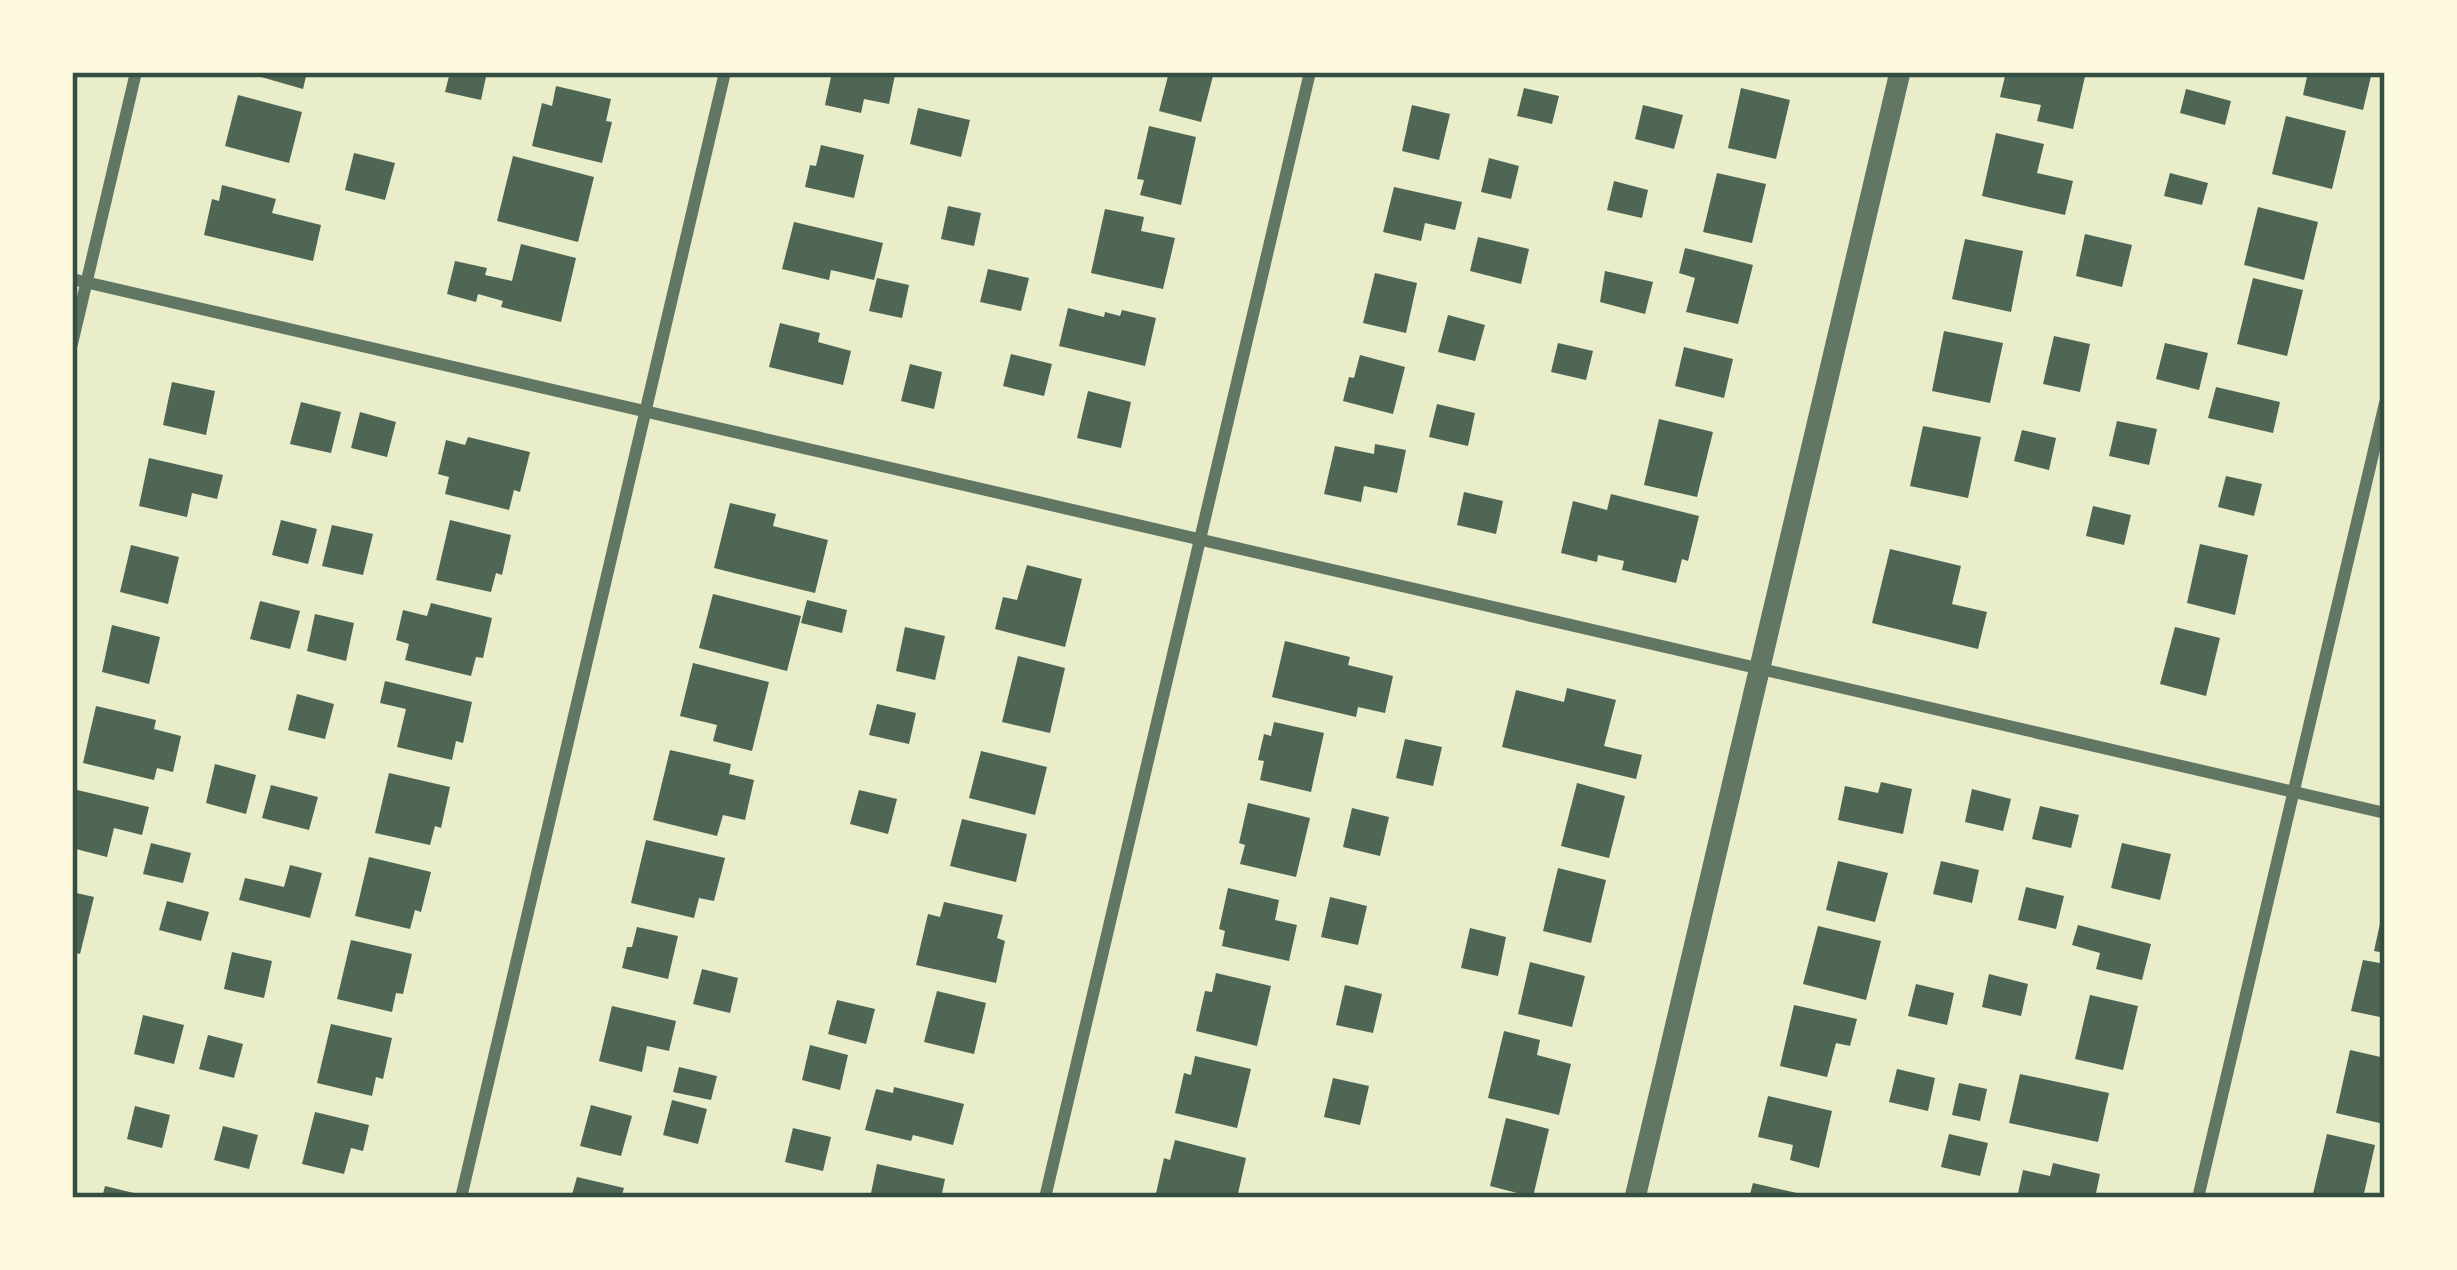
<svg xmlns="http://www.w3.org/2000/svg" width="2457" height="1270" font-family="Raleway,sans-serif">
	<rect width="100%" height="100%" fill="#e9edc9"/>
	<g fill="#4f6655">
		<path d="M243 72H307L303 89Z"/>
		<path d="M450 72H487L481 100 445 92Z"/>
		<path d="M832 72H882L895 75 889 104 864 99 861 113 825 105Z"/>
		<path d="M1169 72H1214L1201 122 1159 111Z"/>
		<path d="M2006 72H2086L2073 129 2037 121 2041 105 2000 97Z"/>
		<path d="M2308 72H2372L2363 110 2303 95Z"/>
		<path d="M556 86 611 99 606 121 612 122 602 163 532 146 542 103 552 106Z"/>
		<path d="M1524 88 1559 96 1552 124 1517 116Z"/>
		<path d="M1741 88 1790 100 1776 159 1728 148Z"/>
		<path d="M2186 89 2231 101 2225 125 2180 113Z"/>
		<path d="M238 95 302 112 289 163 225 146Z"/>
		<path d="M1412 105 1450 114 1439 160 1402 151Z"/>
		<path d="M1643 105 1683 115 1674 149 1635 139Z"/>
		<path d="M918 108 970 120 961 157 910 144Z"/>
		<path d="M2286 116 2346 131 2332 189 2272 174Z"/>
		<path d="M1149 126 1196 137 1181 205 1140 195 1144 180 1137 179Z"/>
		<path d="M1996 133 2044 144 2037 173 2073 181 2065 215 1982 196Z"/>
		<path d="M821 145 864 155 854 198 805 187 810 165 816 166Z"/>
		<path d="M354 153 395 163 385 200 345 190Z"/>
		<path d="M513 156 594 177 578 242 497 221Z"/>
		<path d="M1489 158 1519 166 1511 199 1481 192Z"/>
		<path d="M1717 173 1766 184 1752 243 1703 232Z"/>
		<path d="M2170 173 2208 183 2202 205 2164 196Z"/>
		<path d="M1614 181 1648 190 1642 218 1607 210Z"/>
		<path d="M222 185 276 199 272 213 321 225 313 261 204 235 212 199 219 201Z"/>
		<path d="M1394 187 1462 202 1455 230 1425 223 1421 241 1383 232Z"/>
		<path d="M948 206 981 213 974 246 941 239Z"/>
		<path d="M2258 207 2318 222 2304 280 2244 265Z"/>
		<path d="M1105 209 1144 217 1141 231 1175 238 1163 289 1091 273Z"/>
		<path d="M794 222 883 243 874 280 831 270 829 280 782 269Z"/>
		<path d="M2085 234 2132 245 2122 287 2076 276Z"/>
		<path d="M1478 237 1529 249 1521 284 1470 271Z"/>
		<path d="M1965 239 2023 251 2011 312 1952 299Z"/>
		<path d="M521 244 576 258 561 322 501 307 503 301 478 294 476 302 447 294 455 261 487 268 485 275 512 281Z"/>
		<path d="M1685 248 1753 265 1738 324 1686 312 1695 278 1679 273Z"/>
		<path d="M988 269 1029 278 1021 311 980 302Z"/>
		<path d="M1605 271 1653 282 1645 314 1600 302Z"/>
		<path d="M1375 273 1417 283 1406 333 1363 323Z"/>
		<path d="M877 278 909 285 902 318 869 311Z"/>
		<path d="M2253 278 2303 290 2287 356 2237 344Z"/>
		<path d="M1068 308 1104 317 1105 312 1120 316 1122 310 1156 318 1145 366 1059 346Z"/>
		<path d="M1448 315 1485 325 1475 361 1438 352Z"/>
		<path d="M780 323 820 333 818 342 851 351 843 385 769 367Z"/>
		<path d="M1944 331 2003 343 1990 403 1932 391Z"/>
		<path d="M2054 336 2090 344 2080 392 2043 384Z"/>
		<path d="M1558 343 1593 351 1586 380 1551 372Z"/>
		<path d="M2165 343 2208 353 2199 390 2156 379Z"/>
		<path d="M1684 347 1733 359 1724 398 1675 386Z"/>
		<path d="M1011 354 1052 364 1044 396 1003 386Z"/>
		<path d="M1360 355 1405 367 1393 414 1343 401 1349 377 1354 378Z"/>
		<path d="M910 364 942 372 934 409 901 401Z"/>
		<path d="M172 382 215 391 206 435 163 425Z"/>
		<path d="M2216 387 2280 402 2273 433 2208 418Z"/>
		<path d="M1088 391 1131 402 1121 448 1077 438Z"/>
		<path d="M301 402 341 412 331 453 290 444Z"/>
		<path d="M1437 404 1475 413 1468 446 1429 437Z"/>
		<path d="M360 412 396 422 387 457 351 448Z"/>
		<path d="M1659 419 1713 432 1697 497 1644 485Z"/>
		<path d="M2117 421 2157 429 2149 465 2109 456Z"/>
		<path d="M1923 426 1981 437 1968 498 1910 486Z"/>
		<path d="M2022 430 2056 438 2049 470 2014 461Z"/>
		<path d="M468 437 530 452 520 492 514 490 509 510 445 494 449 477 438 474 446 440 465 445Z"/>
		<path d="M1375 444 1406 450 1397 493 1364 486 1361 502 1324 494 1335 446 1374 454Z"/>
		<path d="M149 458 223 475 217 499 192 493 187 517 139 506Z"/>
		<path d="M2226 476 2262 484 2254 516 2218 507Z"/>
		<path d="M1464 492 1503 501 1496 534 1457 525Z"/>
		<path d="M1611 494 1699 516 1688 561 1682 559 1676 583 1622 570 1624 561 1598 555 1597 562 1561 553 1573 501 1607 510Z"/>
		<path d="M730 503 776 514 773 526 828 540 815 593 714 568Z"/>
		<path d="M2093 506 2131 515 2124 545 2086 536Z"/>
		<path d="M281 520 317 529 308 564 272 555Z"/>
		<path d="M450 520 511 535 502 575 496 573 491 592 436 580Z"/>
		<path d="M332 525 373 534 363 575 322 566Z"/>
		<path d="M2200 544 2248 555 2235 615 2187 603Z"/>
		<path d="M131 545 179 557 168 604 120 592Z"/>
		<path d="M1890 549 1961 566 1952 604 1987 612 1978 649 1872 623Z"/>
		<path d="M1027 565 1082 579 1065 647 995 629 1003 597 1017 600Z"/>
		<path d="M713 594 801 616 787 671 699 648Z"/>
		<path d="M807 600 847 610 842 633 801 623Z"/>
		<path d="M260 601 300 611 290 649 250 639Z"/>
		<path d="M431 603 492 618 483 658 476 657 471 676 405 660 409 644 396 640 403 610 427 616Z"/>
		<path d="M315 614 354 623 346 661 307 651Z"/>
		<path d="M112 625 160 637 149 684 102 672Z"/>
		<path d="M905 627 945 636 935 680 896 671Z"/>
		<path d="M2175 627 2220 638 2206 696 2160 684Z"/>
		<path d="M1285 641 1350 657 1348 665 1393 676 1385 713 1358 707 1356 717 1272 697Z"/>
		<path d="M1018 656 1065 668 1050 733 1002 722Z"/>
		<path d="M693 663 769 682 752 751 713 741 717 725 680 716Z"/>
		<path d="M385 681 472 702 463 743 456 741 452 760 397 747 406 709 380 703Z"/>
		<path d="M1567 688 1616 700 1604 746 1642 755 1636 779 1502 747 1516 690 1564 702Z"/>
		<path d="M297 694 334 704 325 739 288 730Z"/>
		<path d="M877 704 916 713 909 744 869 735Z"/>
		<path d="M96 706 156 720 154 729 181 736 173 772 157 768 154 780 83 763Z"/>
		<path d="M1274 722 1324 733 1311 792 1260 780 1264 761 1258 760 1264 734 1271 736Z"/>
		<path d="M1405 739 1442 747 1433 786 1396 778Z"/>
		<path d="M670 750 731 764 729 774 754 780 745 820 723 815 717 836 653 820Z"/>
		<path d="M981 751 1047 767 1035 815 969 798Z"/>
		<path d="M215 764 256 775 246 814 206 803Z"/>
		<path d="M389 773 450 787 441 828 435 826 430 845 375 833Z"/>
		<path d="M1881 782 1912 789 1903 834 1838 820 1845 786 1878 793Z"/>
		<path d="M1577 783 1625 796 1609 858 1561 846Z"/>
		<path d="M271 785 318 797 309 830 262 818Z"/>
		<path d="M73 789 149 807 142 835 114 828 107 857 72 848Z"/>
		<path d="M1972 789 2011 799 2003 831 1965 822Z"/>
		<path d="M859 790 897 799 888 834 850 824Z"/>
		<path d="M1248 803 1310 818 1296 877 1240 864 1245 845 1239 843Z"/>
		<path d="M2040 806 2079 815 2071 848 2032 839Z"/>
		<path d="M1352 808 1389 817 1380 856 1343 847Z"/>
		<path d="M962 819 1027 834 1016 882 950 866Z"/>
		<path d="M646 840 725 858 714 901 699 898 694 918 631 903Z"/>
		<path d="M151 843 191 853 183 883 143 874Z"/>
		<path d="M2122 843 2171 854 2160 900 2111 888Z"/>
		<path d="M369 857 431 872 421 912 415 910 410 929 355 916Z"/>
		<path d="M1838 861 1888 873 1875 922 1826 910Z"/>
		<path d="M1941 861 1979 870 1972 903 1933 894Z"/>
		<path d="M290 865 322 873 310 918 239 900 245 878 284 887Z"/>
		<path d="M1558 868 1606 880 1591 943 1543 931Z"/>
		<path d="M2026 887 2064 896 2056 929 2018 920Z"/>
		<path d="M1228 888 1279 900 1275 920 1297 925 1289 961 1222 946 1225 931 1219 929Z"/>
		<path d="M72 892 94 897 80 954 72 952Z"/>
		<path d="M1330 897 1367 906 1358 945 1321 937Z"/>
		<path d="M167 901 209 912 201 941 159 930Z"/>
		<path d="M944 902 1003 915 997 938 1005 941 996 983 916 965 928 914 940 917Z"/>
		<path d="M2383 910 2385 911V953L2374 951Z"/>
		<path d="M2078 925 2151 944 2142 980 2096 969 2100 953 2072 945Z"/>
		<path d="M1818 926 1881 941 1866 1000 1803 984Z"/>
		<path d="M637 927 678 936 668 979 622 968 627 947H632Z"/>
		<path d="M1470 928 1506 937 1498 976 1461 968Z"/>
		<path d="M351 940 412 954 403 994 396 993 392 1012 337 999Z"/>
		<path d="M232 952 272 961 264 998 224 989Z"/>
		<path d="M2363 960 2385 964V1018L2351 1011Z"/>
		<path d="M1530 962 1585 976 1572 1027 1518 1014Z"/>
		<path d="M702 969 738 978 730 1013 693 1004Z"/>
		<path d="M1216 973 1271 986 1257 1046 1196 1031 1205 991 1212 992Z"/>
		<path d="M1989 974 2028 984 2021 1016 1982 1007Z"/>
		<path d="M1916 984 1954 993 1947 1025 1908 1016Z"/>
		<path d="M1345 985 1382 994 1373 1033 1336 1025Z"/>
		<path d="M937 991 986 1003 974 1054 924 1042Z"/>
		<path d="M2090 995 2138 1006 2123 1070 2075 1059Z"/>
		<path d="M837 1000 875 1009 866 1044 828 1034Z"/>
		<path d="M1794 1005 1857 1019 1850 1046 1836 1043 1827 1077 1780 1066Z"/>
		<path d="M612 1006 676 1021 669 1051 647 1046 642 1072 599 1061Z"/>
		<path d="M143 1015 184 1025 174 1064 134 1054Z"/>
		<path d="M331 1024 392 1038 383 1079 376 1077 372 1096 317 1083Z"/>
		<path d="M1504 1031 1540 1040 1537 1055 1571 1064 1559 1115 1488 1098Z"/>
		<path d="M208 1035 243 1044 234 1078 199 1069Z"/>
		<path d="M810 1045 848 1055 840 1090 802 1080Z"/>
		<path d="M2350 1050 2385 1058 2384 1124 2336 1113Z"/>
		<path d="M1195 1056 1251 1069 1237 1128 1175 1113 1184 1073 1191 1075Z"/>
		<path d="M679 1067 717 1076 711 1100 673 1092Z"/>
		<path d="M1897 1069 1935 1078 1928 1111 1889 1102Z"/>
		<path d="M2020 1074 2109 1093 2098 1142 2009 1123Z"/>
		<path d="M1333 1078 1369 1086 1360 1125 1324 1117Z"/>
		<path d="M1959 1083 1987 1089 1980 1121 1952 1115Z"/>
		<path d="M894 1087 964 1104 953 1145 913 1135 911 1141 865 1130 876 1089 893 1093Z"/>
		<path d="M1768 1096 1832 1111 1819 1168 1790 1160 1793 1145 1758 1137Z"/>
		<path d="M672 1100 707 1109 698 1144 663 1135Z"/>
		<path d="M591 1105 632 1116 621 1156 580 1146Z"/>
		<path d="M135 1106 170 1115 162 1148 127 1139Z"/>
		<path d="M315 1112 369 1125 363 1151 351 1148 344 1174 302 1164Z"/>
		<path d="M1506 1118 1549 1129 1533 1197 1490 1186Z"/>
		<path d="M223 1126 258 1135 249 1169 214 1160Z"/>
		<path d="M793 1128 831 1137 823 1171 785 1162Z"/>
		<path d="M1949 1134 1988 1143 1980 1176 1941 1167Z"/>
		<path d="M2327 1134 2375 1145 2363 1198H2312Z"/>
		<path d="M1175 1140 1246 1158 1237 1198H1155L1164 1158 1170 1160Z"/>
		<path d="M2053 1163 2100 1174 2095 1198H2017L2023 1170 2050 1176Z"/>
		<path d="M877 1164 945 1179 941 1198H870Z"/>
		<path d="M577 1177 624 1188 621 1198H571Z"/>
		<path d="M1753 1183 1797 1193 1796 1198H1749Z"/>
		<path d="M105 1186 146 1196V1198H102Z"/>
	</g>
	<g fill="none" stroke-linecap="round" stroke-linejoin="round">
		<g stroke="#617663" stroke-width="12">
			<path d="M72 279 2385 813"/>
			<path d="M72 344 136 72"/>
			<path d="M461 1198 725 72"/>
			<path d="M1045 1198 1310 72"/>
			<path d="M2198 1198 2385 403"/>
		</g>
		<path stroke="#617663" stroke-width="21" d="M1635 1198 1900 72"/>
	</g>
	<rect width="2457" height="1270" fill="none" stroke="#fefae0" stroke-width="150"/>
	<rect x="75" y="75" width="2307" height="1120" fill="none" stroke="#344e41" stroke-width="4.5"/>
</svg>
